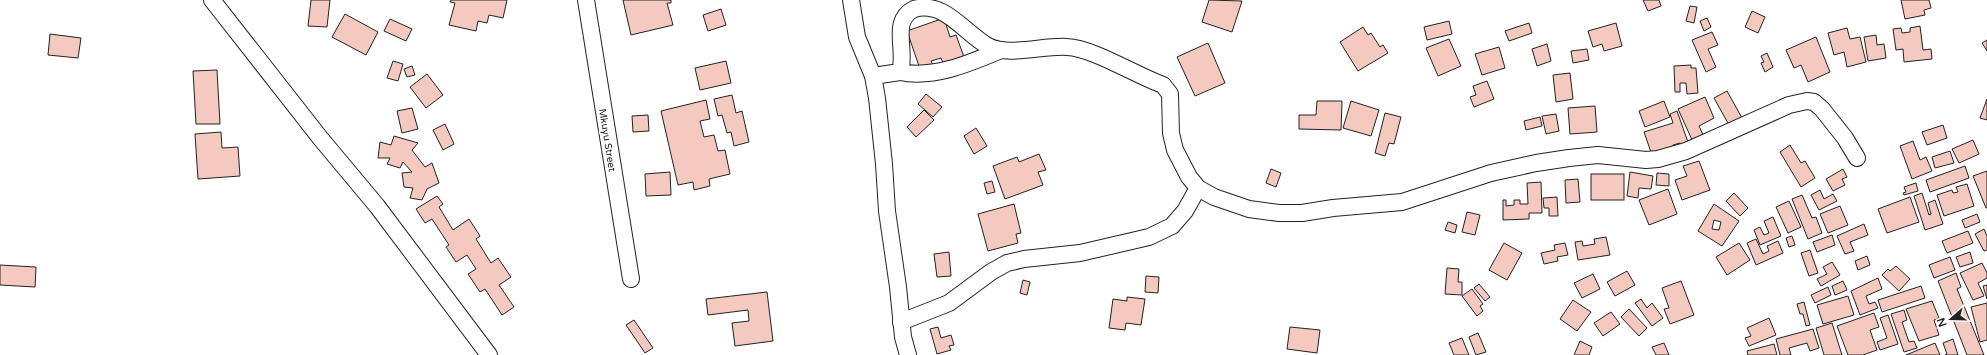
<svg xmlns="http://www.w3.org/2000/svg" width="1987" height="355" font-family="'Varela Round',sans-serif">
	<rect width="100%" height="100%" fill="#fff"/>
	<g fill="#f3c9c0" stroke="#222" fill-rule="evenodd">
		<path d="M311 0H330L327 27 308 26Z"/>
		<path d="M451 0H507L503 18 489 15 487 23 478 21 476 31 449 25 455 3 450 2Z"/>
		<path d="M623 0H671V3H667L673 25 631 35Z"/>
		<path d="M1209 0 1242 1 1232 32 1202 22Z"/>
		<path d="M1643 0H1659L1661 6 1648 11Z"/>
		<path d="M1901 0H1929L1931 8 1924 10 1925 15 1905 19Z"/>
		<path d="M1690 6 1697 7 1694 23 1686 21Z"/>
		<path d="M721 9 726 25 708 31 703 15Z"/>
		<path d="M1752 11 1765 17 1758 33 1745 27Z"/>
		<path d="M345 14 378 32 366 55 332 37Z"/>
		<path d="M944 18 950 37 956 35 964 57 944 65 941 58 931 61 933 65 920 69 907 31Z"/>
		<path d="M1707 18 1711 27 1704 31 1700 21Z"/>
		<path d="M390 19 412 29 406 41 384 31Z"/>
		<path d="M1449 21 1452 34 1427 40 1424 27Z"/>
		<path d="M1529 23 1532 33 1509 41 1505 31Z"/>
		<path d="M1616 23 1622 46 1604 51 1602 44 1593 47 1588 31Z"/>
		<path d="M1920 26 1923 50 1931 49 1932 59 1904 62 1903 49 1896 50 1893 29 1901 28 1902 33 1910 32V28Z"/>
		<path d="M1363 27 1368 35 1371 33 1380 47 1383 45 1388 53 1358 71 1340 42Z"/>
		<path d="M1847 28 1850 39 1860 37 1866 62 1847 67 1844 52 1834 55 1828 33Z"/>
		<path d="M1712 32 1718 45 1708 49 1716 67 1706 72 1692 40Z"/>
		<path d="M50 34 81 38 78 58 48 55Z"/>
		<path d="M1876 35 1877 45 1884 44 1886 58 1868 61 1864 37Z"/>
		<path d="M1816 37 1830 72 1808 82 1801 65 1794 68 1786 50Z"/>
		<path d="M1449 39 1461 66 1438 76 1426 48Z"/>
		<path d="M1987 40V51L1982 43Z"/>
		<path d="M1208 43 1225 83 1195 96 1177 57Z"/>
		<path d="M1547 44 1551 61 1537 66 1532 49Z"/>
		<path d="M1499 47 1505 68 1482 75 1475 54Z"/>
		<path d="M1587 49 1589 60 1573 63 1571 51Z"/>
		<path d="M1767 53 1773 67 1765 72 1761 63 1764 62 1761 56Z"/>
		<path d="M393 61 403 64 398 81 387 78Z"/>
		<path d="M726 61 731 83 700 90 695 68Z"/>
		<path d="M1691 65V68H1696L1698 93 1687 94 1686 83H1680V92H1675L1674 66Z"/>
		<path d="M412 66 415 75 407 77 404 69Z"/>
		<path d="M217 70 220 124H196L193 71Z"/>
		<path d="M1570 73 1573 99 1556 102 1553 75Z"/>
		<path d="M427 74 443 95 426 108 410 87Z"/>
		<path d="M1487 81 1494 99 1474 107 1470 97 1476 95 1473 86Z"/>
		<path d="M1727 91 1742 118 1729 125 1714 98Z"/>
		<path d="M926 94 942 107 933 117 918 104Z"/>
		<path d="M732 95 736 113 742 111 749 142 734 146 731 132 727 133 722 115 718 116 714 99Z"/>
		<path d="M1705 97 1714 118 1699 126 1704 137 1693 142 1678 109Z"/>
		<path d="M1987 99V120L1980 118Z"/>
		<path d="M706 100 710 119 700 121 704 137 714 135 718 151 725 150 730 174 709 179 710 186 694 190 693 182 678 185 661 111Z"/>
		<path d="M1317 101H1342L1341 130 1299 129V115H1316Z"/>
		<path d="M1351 101 1379 110 1371 136 1343 128Z"/>
		<path d="M1664 101 1670 117 1645 127 1639 111Z"/>
		<path d="M1595 106 1597 132 1570 134 1568 108Z"/>
		<path d="M412 108 418 129 402 133 397 111Z"/>
		<path d="M924 110 934 120 916 137 907 127Z"/>
		<path d="M1677 111 1689 145 1681 147 1680 143 1673 145 1674 151 1653 158 1644 132 1673 123 1670 114Z"/>
		<path d="M1385 113 1401 117 1394 144 1389 143 1385 156 1375 153Z"/>
		<path d="M1556 114 1559 131 1546 134 1542 116Z"/>
		<path d="M648 115 649 131 633 132 632 116Z"/>
		<path d="M1540 117 1542 126 1526 130 1524 121Z"/>
		<path d="M445 124 454 144 443 150 433 130Z"/>
		<path d="M1943 125 1947 138 1927 145 1922 132Z"/>
		<path d="M976 128 987 146 974 154 964 136Z"/>
		<path d="M221 132 222 148 238 147 240 176 198 179 195 134Z"/>
		<path d="M394 136 418 143 412 150 425 167 432 163 439 183 427 189 422 200 410 198 413 188 404 187 402 173 412 172 403 162 400 168 387 164 390 158H378L380 142 391 145Z"/>
		<path d="M1973 140 1979 154 1959 163 1952 149Z"/>
		<path d="M1913 141 1920 160 1926 157 1932 171 1912 179 1900 146Z"/>
		<path d="M1790 145 1801 163 1805 161 1815 178 1801 187 1780 152Z"/>
		<path d="M1950 151 1954 163 1935 168 1932 157Z"/>
		<path d="M1039 154 1046 170 1038 172 1043 185 1005 199 993 166 1017 157 1019 162Z"/>
		<path d="M1699 161 1710 190 1682 200 1675 180 1687 176 1683 166Z"/>
		<path d="M1965 166 1969 178 1930 192 1926 180Z"/>
		<path d="M1271 169 1281 173 1276 187 1266 183Z"/>
		<path d="M1843 169 1847 177 1842 179 1845 185 1833 191 1826 179Z"/>
		<path d="M1987 171V208H1986L1973 176Z"/>
		<path d="M670 172 671 195 646 196 645 174Z"/>
		<path d="M1630 172 1653 176 1651 189 1639 188 1638 198 1627 196Z"/>
		<path d="M1657 173 1669 174V186L1656 185Z"/>
		<rect x="1591" y="174" width="33" height="26"/>
		<path d="M1578 179 1580 202 1566 203 1565 180Z"/>
		<path d="M992 181 995 192 987 194 984 183Z"/>
		<path d="M1541 182 1542 213H1529V219L1503 220V200H1506V206L1514 205V200H1520V204H1528L1527 183Z"/>
		<path d="M1916 183 1918 191 1904 195 1903 193 1906 192 1904 187Z"/>
		<path d="M1967 184 1974 206 1944 216 1937 195 1952 190 1953 193 1958 192 1956 187Z"/>
		<path d="M1668 189 1677 214 1649 225 1639 200Z"/>
		<path d="M1820 190 1824 199 1833 194 1837 201 1819 210 1811 195Z"/>
		<path d="M1734 193 1748 208 1740 216 1726 201Z"/>
		<path d="M1922 193 1929 215 1931 214 1928 203 1935 200 1943 224 1925 230 1914 196Z"/>
		<path d="M1802 195 1812 218 1816 217 1822 233 1808 239 1792 199Z"/>
		<path d="M437 196 443 204 439 207 453 230 469 219 480 236 476 239 491 263 498 258 511 277 499 285 514 307 502 315 485 289 480 292 468 274 476 269 467 255 456 262 446 247 449 245 432 219 425 223 416 209Z"/>
		<path d="M1557 197 1558 216H1549V208H1544L1543 198Z"/>
		<path d="M1910 197 1919 222 1887 233 1878 209Z"/>
		<path d="M1789 201 1801 227 1788 233 1776 207Z"/>
		<path d="M1014 204 1021 233 1016 234 1018 243 988 251 978 214Z"/>
		<path d="M1714 204 1739 221 1722 246 1698 231ZM1714 220 1721 222 1719 230 1712 229Z"/>
		<path d="M1840 206 1848 225 1828 233 1820 214Z"/>
		<path d="M1467 212 1480 215 1475 235 1462 232Z"/>
		<path d="M1977 214 1980 222 1965 228 1962 220Z"/>
		<path d="M1773 217 1781 236 1760 245 1754 230 1760 227 1764 235 1769 233 1764 221Z"/>
		<path d="M1448 222 1457 225 1455 233 1445 230Z"/>
		<path d="M1864 224 1868 235 1850 242 1854 251 1845 254 1837 236Z"/>
		<path d="M1984 229 1987 236V250L1984 251 1975 234Z"/>
		<path d="M1968 231 1973 243 1947 253 1942 241Z"/>
		<path d="M1832 235 1835 245 1817 252 1813 242Z"/>
		<path d="M1792 236 1795 245 1789 247 1786 238Z"/>
		<path d="M1606 237 1610 255 1578 260 1575 242 1582 241 1583 246 1595 244 1594 239Z"/>
		<path d="M1756 239 1763 254 1769 251 1767 246 1778 241 1783 253 1756 265 1747 243Z"/>
		<path d="M1504 243 1522 253 1507 280 1489 270Z"/>
		<path d="M1565 243 1568 255 1557 257 1558 261 1544 264 1541 253 1555 250 1554 245Z"/>
		<path d="M1739 243 1750 260 1727 275 1716 257Z"/>
		<path d="M1810 250 1818 273 1809 276 1801 253Z"/>
		<path d="M949 252 951 276 937 277 934 254Z"/>
		<path d="M1970 252 1973 263 1960 267 1956 257Z"/>
		<path d="M1867 256 1870 265 1858 270 1855 261Z"/>
		<path d="M1950 257 1955 270 1934 278 1929 265Z"/>
		<path d="M1832 262 1840 275 1821 286 1817 279 1827 274 1823 267Z"/>
		<path d="M1982 263 1987 273V278L1978 283 1984 296 1973 300 1960 273Z"/>
		<path d="M0 265 36 267 35 287 0 285Z"/>
		<path d="M1896 266 1910 279 1899 291 1882 275 1888 269 1890 271Z"/>
		<path d="M1447 268 1459 269 1458 282H1462V295L1445 294Z"/>
		<path d="M1627 271 1635 285 1615 296 1607 282Z"/>
		<path d="M1956 273 1961 287 1957 289 1984 355H1967L1938 281Z"/>
		<path d="M1593 274 1600 289 1582 298 1574 283Z"/>
		<path d="M1146 276 1159 277 1158 293 1145 292Z"/>
		<path d="M1878 278 1882 289 1866 296 1869 304 1875 302 1878 308 1860 315 1851 291Z"/>
		<path d="M1023 280 1030 282 1027 295 1020 293Z"/>
		<path d="M1681 281 1694 315 1670 324 1664 309 1669 308 1662 288Z"/>
		<path d="M1843 281 1847 290 1835 295 1832 286Z"/>
		<path d="M1479 284 1490 297 1485 301 1474 288Z"/>
		<path d="M1987 285V299L1983 286Z"/>
		<path d="M1921 286 1925 298 1882 312 1878 300Z"/>
		<path d="M1828 287 1831 295 1815 303 1811 295Z"/>
		<path d="M1472 289 1483 304 1480 306 1483 311 1477 316 1462 296Z"/>
		<path d="M767 292 773 341 735 346 732 323 749 321 748 310 708 315 706 299Z"/>
		<path d="M1848 296 1854 315 1823 324 1817 305Z"/>
		<path d="M1127 297 1145 299 1141 325 1126 323 1125 330 1109 328 1113 299 1127 301Z"/>
		<path d="M1641 299 1647 308 1652 303 1663 318 1652 326 1635 303Z"/>
		<path d="M1573 300 1591 312 1577 331 1560 319Z"/>
		<path d="M1932 301 1939 318 1934 320 1939 335 1919 341 1906 309Z"/>
		<path d="M1804 302 1810 325 1806 326 1803 314H1800L1797 304Z"/>
		<path d="M1987 303V340L1980 342 1971 307Z"/>
		<path d="M1629 309 1647 328 1639 336 1621 317Z"/>
		<path d="M1904 310 1907 320 1902 322 1909 342 1914 341 1917 348 1904 352 1891 314Z"/>
		<path d="M1611 312 1620 324 1603 336 1594 323Z"/>
		<path d="M1874 313 1879 327 1870 330 1877 350 1863 355H1848L1837 326Z"/>
		<path d="M1888 315 1898 344 1880 350 1877 342 1887 338 1880 318Z"/>
		<path d="M1769 318 1776 335 1749 346 1745 338 1751 336 1747 328Z"/>
		<path d="M634 320 653 348 645 353 626 325Z"/>
		<path d="M1832 323 1842 355H1824L1816 328Z"/>
		<path d="M938 327 941 338 951 335 954 345 949 346 951 350 937 354 930 329Z"/>
		<path d="M1290 327 1320 330 1317 353 1287 349Z"/>
		<path d="M1813 329 1819 348 1810 351 1807 343 1789 348 1791 355H1780L1776 339Z"/>
		<path d="M1478 333 1486 352 1476 355 1469 337Z"/>
		<path d="M1462 338 1469 355H1454L1449 343Z"/>
		<path d="M1953 339 1958 355H1945L1947 354 1943 343Z"/>
		<path d="M1580 341 1592 347 1589 355H1574Z"/>
		<path d="M1664 343 1669 355H1656L1652 347Z"/>
		<path d="M1935 343 1940 355H1906Z"/>
		<path d="M1774 344 1777 355H1748L1747 351Z"/>
	</g>
	<g fill="none" stroke-linecap="round" stroke-linejoin="round">
		<g stroke="#222" stroke-width="18">
			<g id="street">
				<path d="M212 0 321 139 377 206 489 355"/>
				<path d="M586 0 631 279"/>
				<path d="M851 0 857 37 873 76 877 98 884 164 887 211 898 287 903 337 908 355"/>
				<path d="M900 72C934 79 970 63 1001 50"/>
				<path d="M873 76 900 72C907 50 890 21 914 9 945 0 965 34 988 46 1009 57 1044 45 1067 47 1093 48 1135 75 1163 85L1170 94 1171 133 1175 150 1189 177 1198 188 1214 197 1249 209 1279 213H1302L1333 208 1402 202 1491 173 1536 163 1569 158 1598 155 1646 160 1658 159 1686 151 1789 105 1807 101 1814 102 1822 109 1845 138 1857 158"/>
				<path d="M901 322 949 303 991 272 1007 263 1024 259 1080 253 1149 237 1172 226 1185 211 1198 188"/>
			</g>
		</g>
		<use href="#street" stroke="#fff" stroke-width="16"/>
	</g>
	<g text-anchor="middle" stroke-width="3" stroke-linejoin="round" paint-order="stroke">
		<g font-size="10" fill="#222" stroke="#fff">
			<text transform="translate(608 140) rotate(81)" y="4">Mkuyu Street</text>
		</g>
	</g>
	<g transform="translate(1951 319) rotate(250)" stroke="#ffffff" stroke-width="3" paint-order="stroke">
	<path d="M0-3L7 15L0 10L-7 15Z" fill="#222222"/>
	<text y="-6" font-size="11" font-weight="bold" text-anchor="middle" fill="#222222">N</text>
	</g>
</svg>
